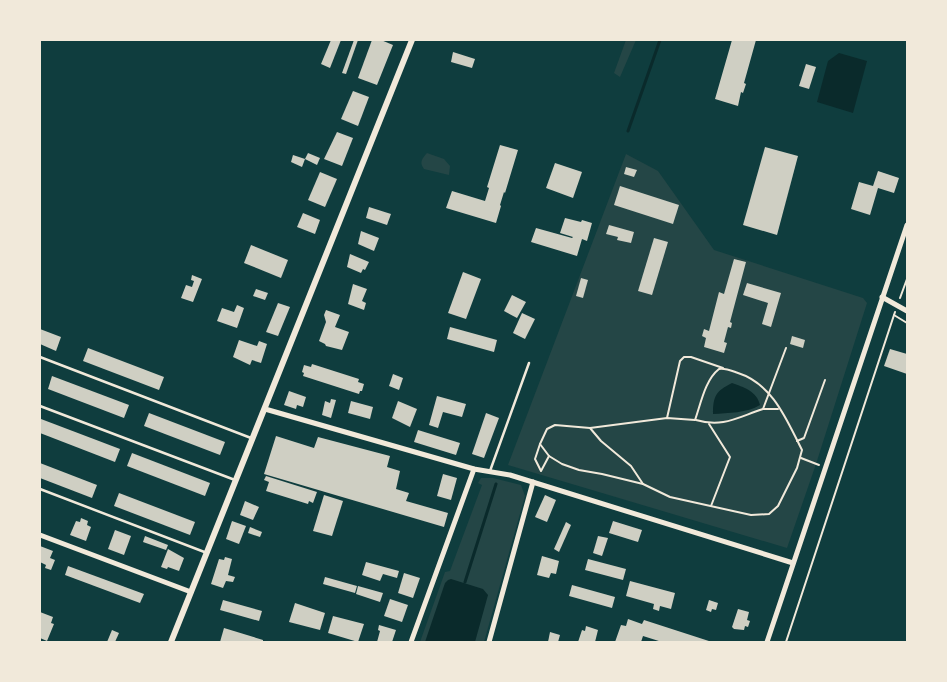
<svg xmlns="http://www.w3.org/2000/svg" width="947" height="682" font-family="Barlow,sans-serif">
	<rect width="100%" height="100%" fill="#0f3d3e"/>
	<g fill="#244646">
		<path d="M626 40H636L620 77 614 73Z"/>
		<path d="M427 153 444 159 450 166 449 175 424 169C419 162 422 159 427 153Z"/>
		<path d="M626 154 658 171 714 250 863 298 867 303 816 464 787 548 508 465Z"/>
		<path d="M481 478H493L521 485 525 496 484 642H420L445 572 450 571 482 485 478 483Z"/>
	</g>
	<g fill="#0a2a2b">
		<path d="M839 53 867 61 853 113 817 102 828 61Z"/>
		<path d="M732 383C743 387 757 391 760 405 747 413 728 413 713 414 713 396 716 391 732 383Z"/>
		<path d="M451 579 483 589 488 595 475 642H425L445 583 448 580Z"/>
	</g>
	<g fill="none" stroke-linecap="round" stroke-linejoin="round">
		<g stroke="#0a2a2b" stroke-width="3">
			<path d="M628 131 660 40"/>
			<path d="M465 582 496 484"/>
		</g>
	</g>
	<g fill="#cfcfc3">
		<path d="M331 40H341L330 68 321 64Z"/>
		<path d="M354 40H358L346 74 342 73Z"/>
		<path d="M372 40H381L393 45 377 85 358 78Z"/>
		<path d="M732 40H756L744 83 746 84 743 93 741 92 738 106 715 99Z"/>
		<path d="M453 52 475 59 472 68 451 62Z"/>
		<path d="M806 64 816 67 809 89 799 86Z"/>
		<path d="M353 91 369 97 358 126 341 119Z"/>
		<path d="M337 132 353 138 342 166 324 159Z"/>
		<path d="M500 145 518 150 505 193 504 192 500 205 501 206 496 223 446 208 452 191 485 201 489 188 487 187Z"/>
		<path d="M765 147 798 156 777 235 743 225Z"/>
		<path d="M308 153 320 158 317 165 305 159Z"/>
		<path d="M293 155 305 159 302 167 291 162Z"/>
		<path d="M555 163 582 172 573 198 546 188Z"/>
		<path d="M626 167 637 170 634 177 624 174Z"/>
		<path d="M878 171 899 178 894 193 878 188 870 215 851 209 859 182 873 186Z"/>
		<path d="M320 172 337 179 325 207 308 200Z"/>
		<path d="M620 186 679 205 673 224 614 205Z"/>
		<path d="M369 207 391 214 387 225 366 218Z"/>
		<path d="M303 213 320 220 315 234 297 227Z"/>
		<path d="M565 218 581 222 582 220 592 223 587 241 582 239 577 256 531 242 536 228 572 238 573 237 560 233Z"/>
		<path d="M609 225 634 232 631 243 617 240 618 237 606 234Z"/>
		<path d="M361 231 379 238 374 251 358 244Z"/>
		<path d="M654 238 668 242 652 295 638 291Z"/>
		<path d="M251 245 288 260 281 278 244 263Z"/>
		<path d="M350 254 369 262 365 270 363 269 361 273 347 267Z"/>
		<path d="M734 259 746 262 730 322 732 323 731 328 728 327 724 342 727 343 724 353 704 347 706 338 702 336 704 329 709 331 719 292 724 294Z"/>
		<path d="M463 272 481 279 466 319 448 313Z"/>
		<path d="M192 275 202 279 193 302 181 298 186 285 192 287 194 281 191 280Z"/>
		<path d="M581 278 588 280 583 298 576 296Z"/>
		<path d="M747 283 781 293 771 327 762 324 768 303 743 295Z"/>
		<path d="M353 284 367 289 362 301 366 303 364 310 348 304Z"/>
		<path d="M256 289 268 293 265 300 253 296Z"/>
		<path d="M512 295 526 302 517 318 504 311Z"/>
		<path d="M278 303 290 307 278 336 266 332Z"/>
		<path d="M237 305 244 308 237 328 217 321 222 308 234 312Z"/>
		<path d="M326 310 340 315 335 327 349 332 342 350 326 346 325 344 319 341 326 322 324 315Z"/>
		<path d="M522 313 535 319 525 339 513 333Z"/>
		<path d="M450 327 497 340 494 352 447 339Z"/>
		<path d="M40 329 61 337 56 351 40 344Z"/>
		<path d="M792 336 805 340 803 348 790 344Z"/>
		<path d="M239 340 257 346 259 341 267 344 261 363 252 360 250 365 233 357Z"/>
		<path d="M88 348 164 377 159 390 83 361Z"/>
		<path d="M890 349 907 354V374L884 366Z"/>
		<path d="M312 364 359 379 358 382 364 384 362 391H360L359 394 303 376 304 373 302 372 304 365 311 367Z"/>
		<path d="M393 374 403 378 399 390 389 386Z"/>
		<path d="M52 376 129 405 124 418 48 389Z"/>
		<path d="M289 391 306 397 303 407 297 405 296 409 284 405Z"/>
		<path d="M437 396 466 404 462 417 443 412 438 428 429 425Z"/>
		<path d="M331 399 336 400 331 418 322 415 325 401 330 403Z"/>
		<path d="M351 401 373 407 370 419 348 413Z"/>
		<path d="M398 401 417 409 410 427 392 418Z"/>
		<path d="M149 413 225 442 220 455 144 426Z"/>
		<path d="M486 413 499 418 484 458 472 454Z"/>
		<path d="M41 419 120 449 115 462 40 433Z"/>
		<path d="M418 430 460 443 456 455 414 442Z"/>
		<path d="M276 436 314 448 318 437 390 456 387 467 400 471 396 489 409 493 406 501 448 513 444 527 264 474Z"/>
		<path d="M132 453 210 483 205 496 127 466Z"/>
		<path d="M40 463 97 485 92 498 40 478Z"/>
		<path d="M443 474 457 478 451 500 437 496Z"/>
		<path d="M266 476 317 492 313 503 309 501 308 504 266 491 269 482 264 480Z"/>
		<path d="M119 493 195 522 190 535 114 506Z"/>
		<path d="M324 495 343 501 332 536 313 531Z"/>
		<path d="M545 495 556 500 547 522 535 517Z"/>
		<path d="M245 501 259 507 253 520 240 515Z"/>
		<path d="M81 518 88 521 87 525 91 527 86 541 70 535 76 521 80 522Z"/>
		<path d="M232 521 246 526 239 544 226 539Z"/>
		<path d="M613 521 642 530 638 542 609 533Z"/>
		<path d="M566 522 571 525 559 552 554 549Z"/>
		<path d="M250 527 262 532 260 537 248 533Z"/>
		<path d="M115 530 131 536 124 555 108 549Z"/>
		<path d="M145 536 168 545 166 550 143 542Z"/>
		<path d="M598 536 608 538 602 556 593 553Z"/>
		<path d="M40 546 53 551 50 558 55 560 51 570 45 568 46 565 40 562Z"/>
		<path d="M168 549 184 558 179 571 168 567 167 569 161 567Z"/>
		<path d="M542 556 559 561 556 574 551 573 549 578 537 575Z"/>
		<path d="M225 557 232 559 228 575 235 577 233 582 226 581 223 588 211 584 219 559 224 560Z"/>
		<path d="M588 559 626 569 623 580 585 570Z"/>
		<path d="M366 562 399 571 397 578 383 574 380 581 362 575Z"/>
		<path d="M68 566 144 594 140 603 65 575Z"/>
		<path d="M404 573 420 578 413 598 398 593Z"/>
		<path d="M325 577 357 586 355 593 323 584Z"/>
		<path d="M630 581 675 593 671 609 660 606 659 611 653 609 654 604 626 596Z"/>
		<path d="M572 585 615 597 612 608 569 596Z"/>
		<path d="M358 586 383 593 380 602 356 594Z"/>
		<path d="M390 599 408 605 402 622 384 616Z"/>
		<path d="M223 600 262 611 259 621 220 610Z"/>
		<path d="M709 600 718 603 716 610 712 609 711 612 706 610Z"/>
		<path d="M295 603 325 613 320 630 289 622Z"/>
		<path d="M738 609 749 612 747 620 750 621 748 627 745 626 744 630 734 629 732 627Z"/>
		<path d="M40 612 53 617 51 623 54 624 47 641 40 638 41 631 40 630Z"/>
		<path d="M333 616 364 624 358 642 328 633Z"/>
		<path d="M628 619 642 624 644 620 712 642H662L643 636 641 642H615L621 625 626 626Z"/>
		<path d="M379 625 396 630 392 642H377L380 631 378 630Z"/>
		<path d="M586 626 598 630 595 642H578L582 630 585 631Z"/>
		<path d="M224 628 263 640V642H220Z"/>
		<path d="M112 630 119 633 115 642H107Z"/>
		<path d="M550 632 560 635 558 642H548Z"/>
	</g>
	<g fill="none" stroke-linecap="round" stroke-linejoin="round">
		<g stroke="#f1e9da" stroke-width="2">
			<path d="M900 298 907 279"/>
			<path d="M894 315 907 323"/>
			<path d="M719 369C726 368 732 371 738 373 773 384 787 421 802 450L797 468 778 506 769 514 751 515 670 497 643 484 602 474 579 470 562 464 549 456 540 444 547 429 555 425 590 428 667 418 695 420C701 403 705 380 719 369Z"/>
			<path d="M763 409H778"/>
			<path d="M667 418 680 361 684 357H691L723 368"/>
			<path d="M696 420C723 428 738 417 763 409L786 348"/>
			<path d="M709 424 730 457 711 506"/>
			<path d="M590 428 601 441 631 466 643 484"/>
			<path d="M797 441 804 438 825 380"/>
			<path d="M540 444 535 459 541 471 549 456"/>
			<path d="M801 458 819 465"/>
			<path d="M786 642 895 312"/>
		</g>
		<g stroke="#f1e9da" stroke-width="2.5">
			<path d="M40 357 251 438"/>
			<path d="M40 406 235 480"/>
			<path d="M490 471 529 363"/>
			<path d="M40 489 207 553"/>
		</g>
		<g stroke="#f1e9da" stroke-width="5">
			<path d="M882 297 907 311"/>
			<path d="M265 409 474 469 510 475 793 563"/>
			<path d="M40 535 191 592"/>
			<path d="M411 642 474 469"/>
			<path d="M489 642 533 482"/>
			<path d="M767 642 907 225"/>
		</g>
		<path stroke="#f1e9da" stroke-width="6" d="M171 642 412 40"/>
	</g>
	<rect width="947" height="682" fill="none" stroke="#f1e9da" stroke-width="82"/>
</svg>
